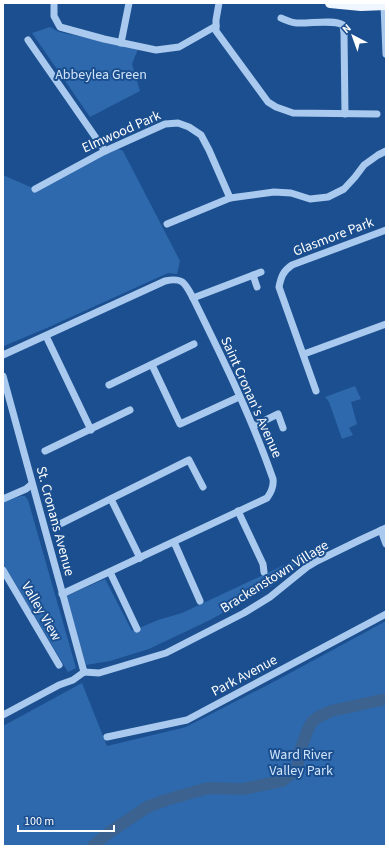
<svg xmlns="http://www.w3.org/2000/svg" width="389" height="849" font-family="'Source Sans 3',sans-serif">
	<rect width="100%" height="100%" fill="#1b4f8f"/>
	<g fill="#2e69ad">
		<path d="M50 27 59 32 138 49 132 64 140 91 90 117 32 33Z"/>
		<path d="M114 147 123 151 180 261 177 274 168 273 49 327 4 346 3 175 35 189Z"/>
		<path d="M355 386 361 399 351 402 357 424 349 428 353 435 342 439 329 402 325 397Z"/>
		<path d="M21 496H25L28 500 76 668 68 672 3 563V502Z"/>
		<path d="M312 552 273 585 210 620 149 649 110 661 86 665 66 596 105 579 132 631 158 620 182 613Z"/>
		<path d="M386 621V846H3V726L82 683 107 746 186 727 279 679Z"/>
	</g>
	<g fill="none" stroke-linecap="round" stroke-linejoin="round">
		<path stroke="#3c6290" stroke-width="12" d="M93 846 107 834 147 807 166 800 208 788 243 789 282 781 295 771 298 765 299 754 308 729 312 722 318 717 331 711 386 699"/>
		<g stroke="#a9c9ee" stroke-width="7">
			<path d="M54 3V16L60 27 104 39 156 50 179 47 216 26"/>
			<path d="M219 3 216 20V31L268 102 276 107 293 113 377 114"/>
			<path d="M384 5 386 54"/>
			<path d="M281 18C286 20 292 23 297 23 309 24 333 19 343 25L344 33 345 114"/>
			<path d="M28 40 105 151"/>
			<path d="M121 43 129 3"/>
			<path d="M35 189 105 151 165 124 178 123 189 127 201 135 209 150 230 198"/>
			<path d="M167 224 230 198 274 192 291 193 310 199 328 197 344 189 355 177 364 165 378 155 386 151"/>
			<path d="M253 275 257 287"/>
			<path d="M193 298 261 272"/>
			<path d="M46 336 91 430"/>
			<path d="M304 354 386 324"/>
			<path d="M3 355 165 281C183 277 185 283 193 298 222 357 251 416 273 479 274 486 272 491 267 498L62 594"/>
			<path d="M152 365 180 424 239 397"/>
			<path d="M3 376 84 672"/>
			<path d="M109 385 194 344"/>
			<path d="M316 391 279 287C281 277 283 271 292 265L386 230"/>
			<path d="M253 426 278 414 283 428"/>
			<path d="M45 451 130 410"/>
			<path d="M3 499 26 489 32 484"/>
			<path d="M111 499 140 558"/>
			<path d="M238 511 263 564 264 572"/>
			<path d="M60 524 189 460 203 487"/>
			<path d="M381 530 386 544"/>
			<path d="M174 542 200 601"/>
			<path d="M3 570 59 665"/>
			<path d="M110 572 137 629"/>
			<path d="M84 672 99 673 166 653 244 613 270 597 307 567 317 561 360 540 386 528"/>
			<path d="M3 715 59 685 73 680 84 672"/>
			<path d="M107 737 187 720 386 614"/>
		</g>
		<path stroke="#f0f6ff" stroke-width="10" d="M330 3 361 6 386 5"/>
	</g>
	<g text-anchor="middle" stroke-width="4" stroke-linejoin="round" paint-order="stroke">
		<g font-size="14" fill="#cfe3fa" stroke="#1b4f8f">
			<text x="101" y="79">Abbeylea Green</text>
			<text x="301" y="759">Ward River<tspan x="301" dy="16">Valley Park</tspan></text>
		</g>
		<g font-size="14" fill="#fff" stroke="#1b4f8f">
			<text transform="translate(121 131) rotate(-24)" y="5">Elmwood Park</text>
			<text transform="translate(333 236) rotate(-21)" y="5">Glasmore Park</text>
			<text transform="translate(252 397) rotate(66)" y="5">Saint Cronan's Avenue</text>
			<text transform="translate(56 521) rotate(75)" y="5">St. Cronans Avenue</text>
			<text transform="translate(274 576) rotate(-32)" y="5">Brackenstown Village</text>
			<text transform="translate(42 611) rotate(60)" y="5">Valley View</text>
			<text transform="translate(244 675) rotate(-28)" y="5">Park Avenue</text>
		</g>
	</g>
	<rect width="389" height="849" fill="none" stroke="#ffffff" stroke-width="8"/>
	<g transform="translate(353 36) rotate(319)" stroke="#1b4f8f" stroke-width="3" paint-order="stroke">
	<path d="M0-3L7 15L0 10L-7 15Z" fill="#ffffff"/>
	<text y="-6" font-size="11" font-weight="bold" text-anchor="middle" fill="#ffffff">N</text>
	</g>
	<path d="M18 825v6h96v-6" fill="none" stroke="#ffffff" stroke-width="2"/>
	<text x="24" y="825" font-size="12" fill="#ffffff" stroke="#1b4f8f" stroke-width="3" paint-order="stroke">100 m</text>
</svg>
